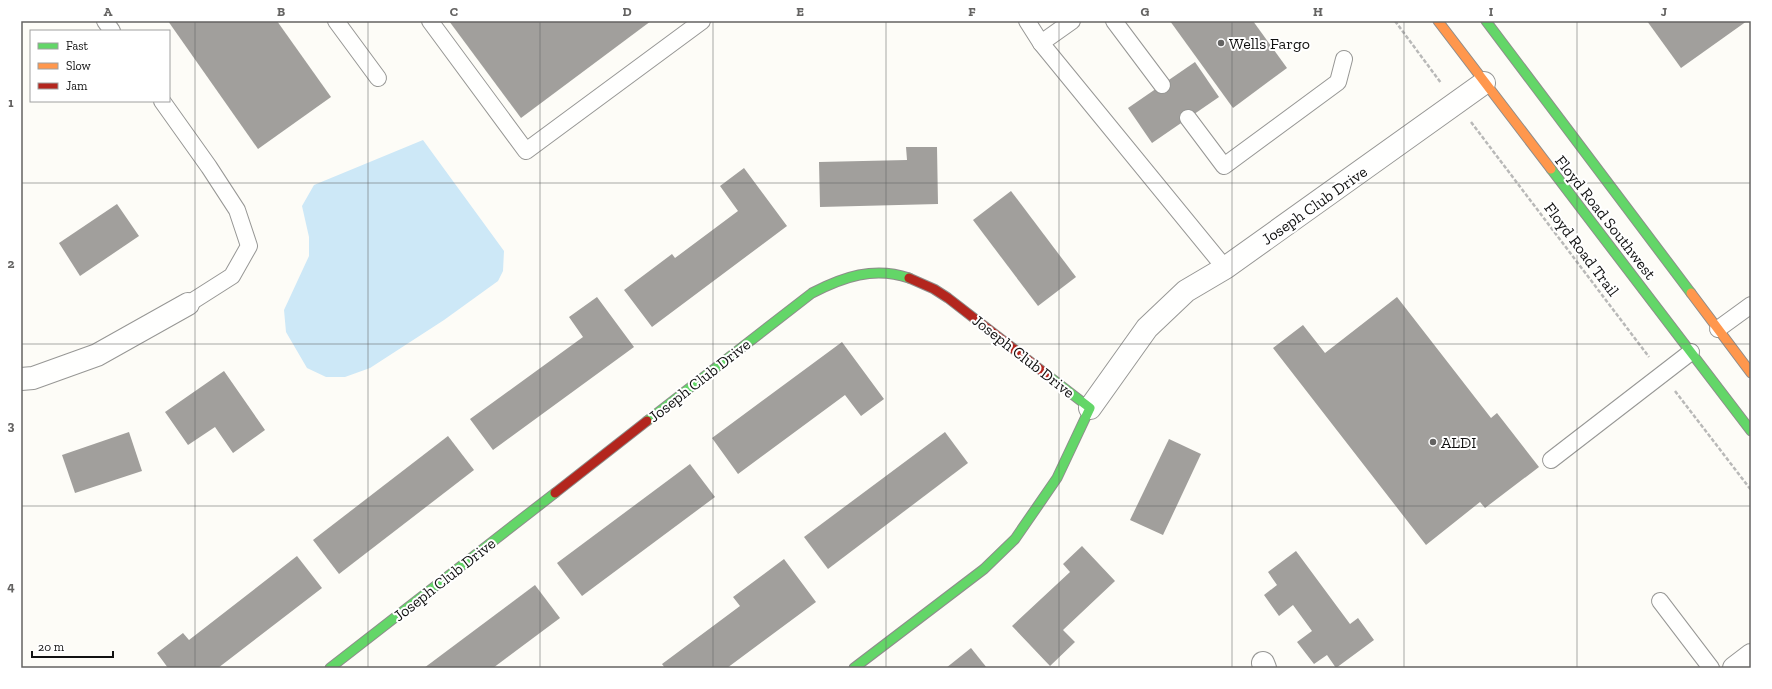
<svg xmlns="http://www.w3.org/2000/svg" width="1772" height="689" font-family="'Zilla Slab',serif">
	<rect width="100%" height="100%" fill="#fdfcf7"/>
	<path fill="#cde8f7" d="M423 140 504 251 503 271 498 281 444 320 370 368 345 377H326L307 368 286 332 284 310 309 256V237L302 206 314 185Z"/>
	<g fill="#a19f9c">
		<path d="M168 21H277L331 97 258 149Z"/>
		<path d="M449 21H651L521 118Z"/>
		<path d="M1170 21H1253L1287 68 1233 108Z"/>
		<path d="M1647 21H1747L1681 68Z"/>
		<path d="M1195 62 1219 97 1152 143 1128 108Z"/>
		<path d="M906 147H937L938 204 820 207 819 162 907 160Z"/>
		<path d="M744 168 787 226 652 327 624 290 672 254 675 258 738 211 720 186Z"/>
		<path d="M1011 191 1076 277 1038 306 973 220Z"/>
		<path d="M117 204 139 236 80 276 59 243Z"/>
		<path d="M597 297 634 347 493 450 470 419 583 337 569 317Z"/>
		<path d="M1397 297 1491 418 1497 413 1539 467 1485 508 1480 502 1426 545 1273 348 1303 325 1325 353Z"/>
		<path d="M842 342 884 399 861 416 845 395 738 474 712 438Z"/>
		<path d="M224 371 265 430 233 453 215 427 188 445 165 412Z"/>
		<path d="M129 432 142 471 75 493 62 455Z"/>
		<path d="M945 432 968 463 828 569 804 537Z"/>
		<path d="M448 436 474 470 339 574 313 540Z"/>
		<path d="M1169 439 1201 454 1163 535 1130 520Z"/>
		<path d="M690 464 715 497 582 596 557 563Z"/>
		<path d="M1082 546 1115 581 1063 630 1075 642 1050 666 1012 626 1070 572 1063 564Z"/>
		<path d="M1296 551 1350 624 1358 618 1374 640 1336 668 1327 655 1314 664 1297 642 1312 631 1293 605 1279 616 1264 595 1277 585 1268 572Z"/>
		<path d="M297 556 322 588 218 668H168L157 653 183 633 189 640Z"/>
		<path d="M784 559 816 602 727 668H665L662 664 740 606 733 597Z"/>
		<path d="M535 585 560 618 493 668H424Z"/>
		<path d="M971 648 987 668H946Z"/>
	</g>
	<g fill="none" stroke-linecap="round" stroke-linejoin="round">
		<g stroke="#979795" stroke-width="18">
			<g id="lane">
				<path d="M105 21 112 31"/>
				<path d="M336 21 378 78"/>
				<path d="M430 21 526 151 702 21"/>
				<path d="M1027 21 1041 43 1225 268"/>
				<path d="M1114 21 1162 85"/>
				<path d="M1041 43 1072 21"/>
				<path d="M162 101 209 167 237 210 249 246 232 276 188 304"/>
				<path d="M1188 118 1224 166 1338 82 1344 59"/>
				<path d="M1718 329 1751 305"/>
				<path d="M1551 460 1691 352"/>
				<path d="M1660 601 1711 668"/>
			</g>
		</g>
		<g stroke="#979795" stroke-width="24">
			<g id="street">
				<path d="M21 379 33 378 97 355 188 304"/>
				<path d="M1090 408 1147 328 1186 291 1225 268 1484 83"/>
				<path d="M1263 663 1265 668"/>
				<path d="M1734 668 1751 655"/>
			</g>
		</g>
		<g stroke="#8e8d8b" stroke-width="11">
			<g id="fast">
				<path d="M1486 21 1691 293"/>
				<path d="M1551 169 1751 431"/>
				<path d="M647 421 812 293C843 277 874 266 909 278"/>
				<path d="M330 668 555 493"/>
				<path d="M854 668 984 569 1015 539 1057 478 1090 408 1046 374"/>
			</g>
		</g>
		<g stroke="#8e8d8b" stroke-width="11">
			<g id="slow">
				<path d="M1438 21 1551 169"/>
				<path d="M1691 293 1751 373"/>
			</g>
		</g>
		<g stroke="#8e8d8b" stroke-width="11">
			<g id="jam">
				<path d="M909 278 934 289 948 298 1046 374"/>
				<path d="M555 493 647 421"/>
			</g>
		</g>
		<g stroke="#b9b9b8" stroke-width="2.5" stroke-dasharray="4 2" stroke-linecap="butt">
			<path d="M1395 21 1441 83"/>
			<path d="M1471 122 1649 357"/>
			<path d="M1675 391 1751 490"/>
		</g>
		<use href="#lane" stroke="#fffffe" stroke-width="16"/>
		<use href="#street" stroke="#fffffe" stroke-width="22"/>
		<use href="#fast" stroke="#63d668" stroke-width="9"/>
		<use href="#slow" stroke="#ff974d" stroke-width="9"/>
		<use href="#jam" stroke="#b3261e" stroke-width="9"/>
	</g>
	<path fill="none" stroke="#646362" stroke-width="1" stroke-opacity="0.55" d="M195 21V668M368 21V668M540 21V668M713 21V668M886 21V668M1059 21V668M1232 21V668M1404 21V668M1577 21V668M21 183H1751M21 344H1751M21 506H1751"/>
	<g fill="#646362" stroke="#fff" stroke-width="1.5">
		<circle cx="1221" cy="43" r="4"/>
		<circle cx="1433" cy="442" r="4"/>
	</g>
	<g text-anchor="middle" stroke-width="4" stroke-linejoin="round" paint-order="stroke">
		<g font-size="16" fill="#111" stroke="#fff" text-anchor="start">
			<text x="1229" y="49">Wells Fargo</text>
			<text x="1441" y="448">ALDI</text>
		</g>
		<g font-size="16" fill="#111" stroke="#fff">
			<text transform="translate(1314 205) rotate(-35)" y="6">Joseph Club Drive</text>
			<text transform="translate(1606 217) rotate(52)" y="6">Floyd Road Southwest</text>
			<text transform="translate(1582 249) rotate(53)" y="6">Floyd Road Trail</text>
			<text transform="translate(1024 356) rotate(38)" y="6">Joseph Club Drive</text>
			<text transform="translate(699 380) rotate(-38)" y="6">Joseph Club Drive</text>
			<text transform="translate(444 579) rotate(-38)" y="6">Joseph Club Drive</text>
		</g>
	</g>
	<rect width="1772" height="689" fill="none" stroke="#ffffff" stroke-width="44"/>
	<rect x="30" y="30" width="140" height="72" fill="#ffffff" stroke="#a0a0a0"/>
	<rect x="38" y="43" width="20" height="6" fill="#63d668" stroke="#a0a0a0"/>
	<text x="66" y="50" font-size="12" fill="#111111">Fast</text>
	<rect x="38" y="63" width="20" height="6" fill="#ff974d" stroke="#a0a0a0"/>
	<text x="66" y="70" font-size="12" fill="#111111">Slow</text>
	<rect x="38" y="83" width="20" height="6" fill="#b3261e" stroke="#a0a0a0"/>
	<text x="66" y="90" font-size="12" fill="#111111">Jam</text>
	<path d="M32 651v6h81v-6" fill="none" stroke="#111111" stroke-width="2"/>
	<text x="38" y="651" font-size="12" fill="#111111" stroke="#ffffff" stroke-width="3" paint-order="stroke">20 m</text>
	<rect x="22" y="22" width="1728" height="645" fill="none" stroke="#646362" stroke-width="1.5"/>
	<g font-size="13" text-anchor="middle" font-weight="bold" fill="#646362">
		<text x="108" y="16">A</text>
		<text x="281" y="16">B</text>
		<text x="454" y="16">C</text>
		<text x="627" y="16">D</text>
		<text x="800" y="16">E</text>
		<text x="972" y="16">F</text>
		<text x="1145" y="16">G</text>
		<text x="1318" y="16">H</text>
		<text x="1491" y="16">I</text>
		<text x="1664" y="16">J</text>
		<text x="11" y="107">1</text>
		<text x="11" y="268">2</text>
		<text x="11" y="430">3</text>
		<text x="11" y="591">4</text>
	</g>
</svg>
